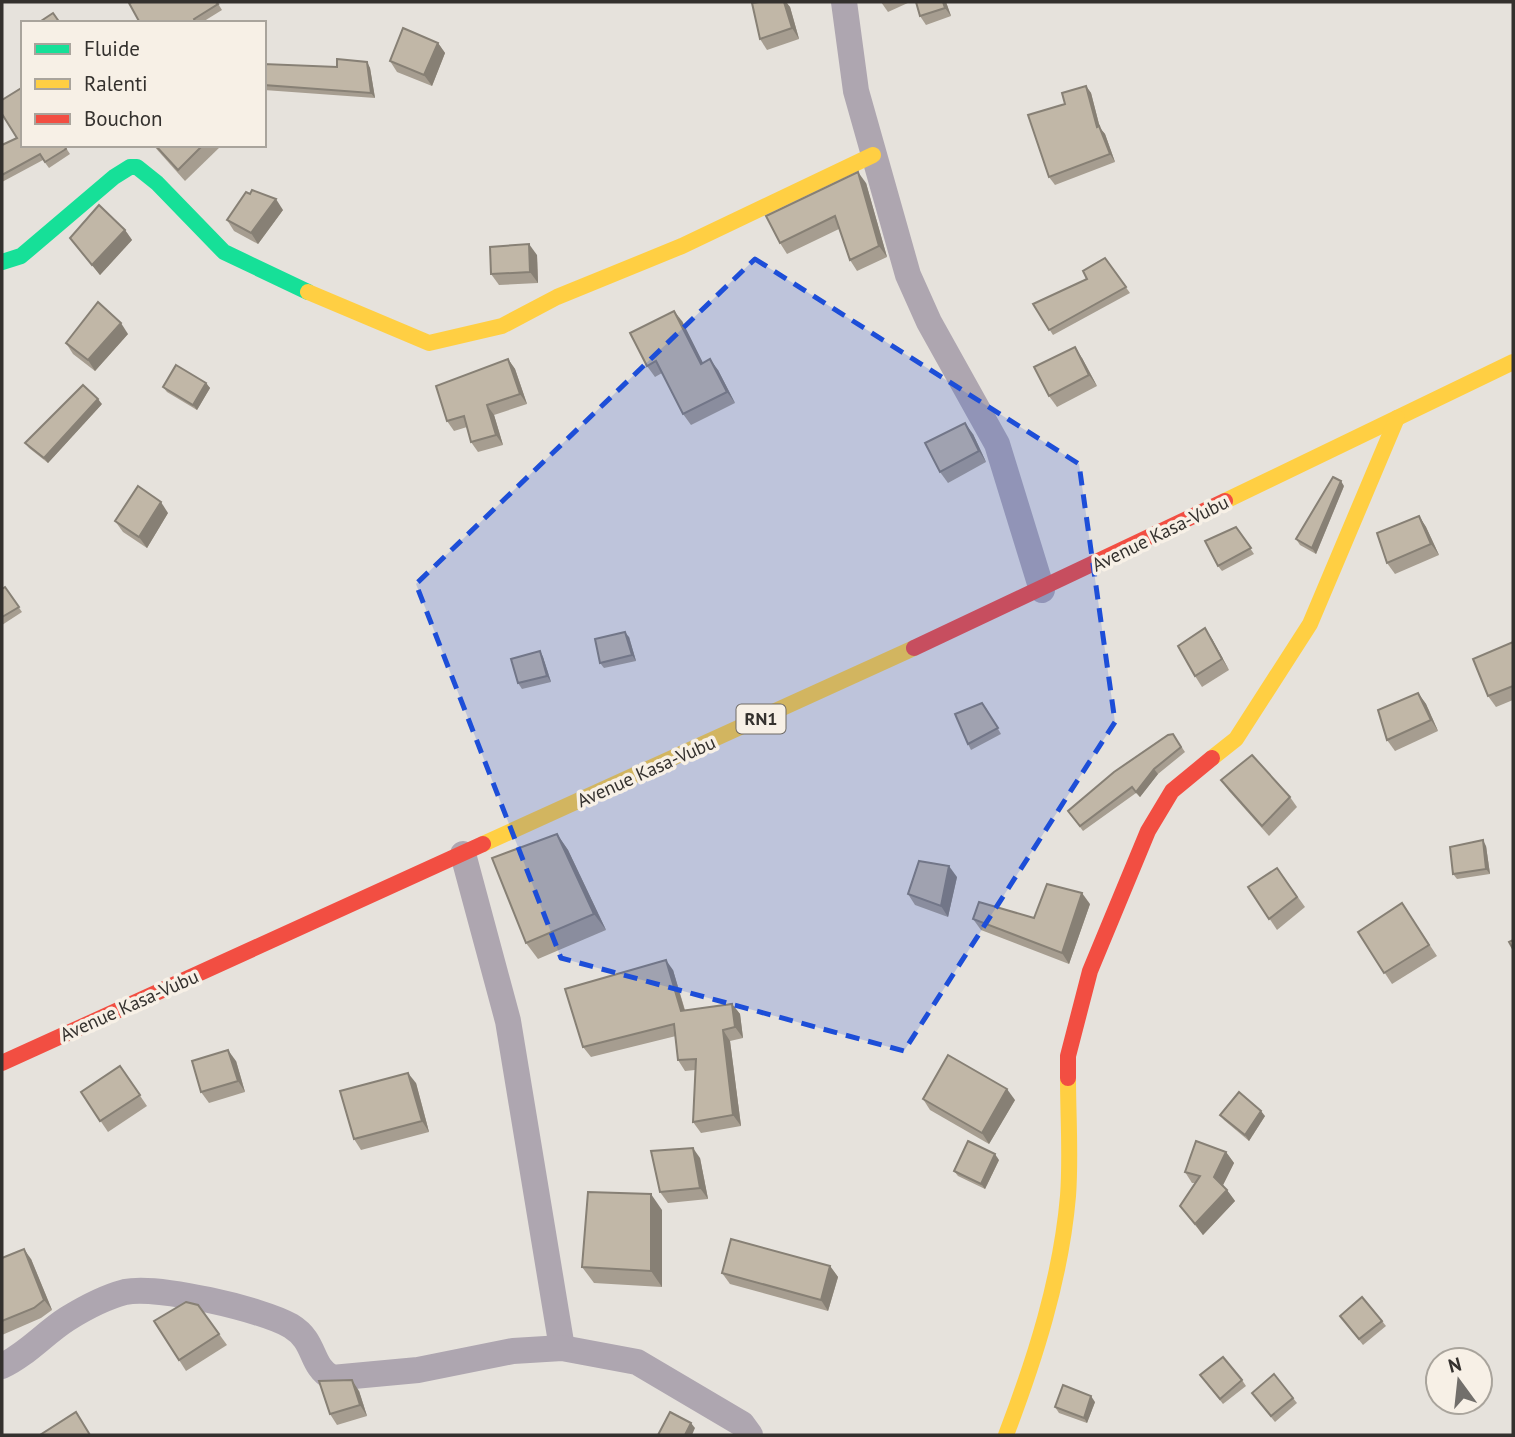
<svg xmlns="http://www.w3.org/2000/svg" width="1515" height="1437" font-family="'PT Sans',sans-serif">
	<rect width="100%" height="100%" fill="#e6e2dc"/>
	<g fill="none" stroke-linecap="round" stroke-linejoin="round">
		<g stroke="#aea6b0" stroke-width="26">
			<path d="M844 2 856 91 908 275 929 322 997 444 1042 590"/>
			<path d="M463 854 508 1021 562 1348"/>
			<path d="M2 1366C26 1355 45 1333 67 1319 83 1309 106 1297 125 1292 157 1285 262 1309 291 1326 317 1342 309 1365 332 1378L418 1370 513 1351 562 1348 637 1362 742 1424 750 1435"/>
		</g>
		<path stroke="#16e098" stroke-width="16" d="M2 262 21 256 114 177 130 167H137L157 183 224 252 308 292"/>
		<g stroke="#ffcf43" stroke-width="16">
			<path d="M308 292 429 343 502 326 557 297 682 246 873 155"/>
			<path d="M1225 501 1513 362"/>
			<path d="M1212 758 1236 739 1310 624 1397 418"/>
			<path d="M483 844 914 648"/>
			<path d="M1006 1435C1035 1359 1061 1278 1068 1196 1071 1157 1068 1117 1068 1078"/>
		</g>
		<g stroke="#f24e42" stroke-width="16">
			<path d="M914 648 1225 501"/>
			<path d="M2 1063 483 844"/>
			<path d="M1068 1078V1056L1090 971 1148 831 1172 791 1212 758"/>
		</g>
	</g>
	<g fill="#a69d90">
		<path d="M217 2 222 10 201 23H140Z"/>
		<path d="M759 2H786L790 7 799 39 767 50 760 39Z"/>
		<path d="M881 2H910L888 12Z"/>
		<path d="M946 2 951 16 926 25 920 16Z"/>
		<path d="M438 43 445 53 432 86 397 72 390 61Z"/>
		<path d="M367 62 370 68 375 98 264 90V64L337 67Z"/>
		<path d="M1086 86 1091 93 1100 128 1105 134 1115 162 1055 185 1049 177 1065 104Z"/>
		<path d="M2 145H64L70 154 49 168 43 160 2 182Z"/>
		<path d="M153 145H222L185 181Z"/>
		<path d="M866 183 887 257 857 271 850 260 839 229 787 254 780 243Z"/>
		<path d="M283 210 258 244 234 231 227 220Z"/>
		<path d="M125 230 132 240 100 275 70 238Z"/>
		<path d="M537 255 538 283 499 285 491 274Z"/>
		<path d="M1105 258 1130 293 1053 335 1033 304 1087 279Z"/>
		<path d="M682 321 703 363 718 370 735 403 691 425 683 414 662 373 655 377 647 366Z"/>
		<path d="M128 334 95 371 73 354 66 343Z"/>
		<path d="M1082 358 1097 386 1057 407 1049 396Z"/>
		<path d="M508 359 515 369 527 404 494 415 503 445 478 452 471 442 467 427 454 431 447 421Z"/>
		<path d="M206 383 210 388 197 410 167 392 163 387Z"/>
		<path d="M102 404 48 463 29 448 25 443Z"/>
		<path d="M973 434 986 462 948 483 940 472Z"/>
		<path d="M1344 486 1316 554 1300 545 1296 539Z"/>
		<path d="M168 513 147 548 123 532 115 521Z"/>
		<path d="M1419 516 1426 527 1439 555 1395 574 1387 563Z"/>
		<path d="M1236 527 1254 554 1222 571 1218 566Z"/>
		<path d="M5 587 22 612 2 625V589Z"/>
		<path d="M629 637 636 661 604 668 600 663Z"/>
		<path d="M1212 639 1229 670 1202 687 1195 676Z"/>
		<path d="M1513 642V700L1496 707 1488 696Z"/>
		<path d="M540 651 543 657 551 682 522 689 518 683Z"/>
		<path d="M1418 693 1426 704 1438 731 1395 751 1387 740Z"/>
		<path d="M986 708 1001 734 971 750 968 744Z"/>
		<path d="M1173 734 1185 752 1158 774 1140 797 1136 793 1083 831 1068 811Z"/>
		<path d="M1221 780 1290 797 1297 807 1269 836 1229 791Z"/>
		<path d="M557 834 568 850 606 930 538 959 526 943Z"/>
		<path d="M1486 846 1490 874 1457 879 1453 874Z"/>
		<path d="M1277 868 1305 907 1277 930 1248 887Z"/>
		<path d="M957 877 948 917 915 905 908 894Z"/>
		<path d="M1402 903 1437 956 1392 984 1358 932Z"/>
		<path d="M1090 904 1069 964 981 930 973 919 1034 918Z"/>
		<path d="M673 970 685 1010 732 1004 740 1014 743 1038 730 1041 741 1126 701 1133 693 1122 695 1070 685 1071 678 1060 676 1036 591 1057 583 1047Z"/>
		<path d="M236 1061 245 1092 209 1103 201 1092Z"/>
		<path d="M120 1066 147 1106 108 1132 81 1092Z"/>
		<path d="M416 1083 429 1132 361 1150 354 1139Z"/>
		<path d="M923 1099 1015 1100 989 1144 930 1110Z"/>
		<path d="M1220 1115 1265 1116 1249 1141 1224 1120Z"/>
		<path d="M1226 1152 1234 1163 1223 1185 1235 1201 1203 1235 1180 1206 1195 1183H1192L1185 1172Z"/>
		<path d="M700 1158 708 1199 668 1203 660 1192Z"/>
		<path d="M999 1160 985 1189 958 1176 954 1171Z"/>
		<path d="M662 1210V1287L594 1283 582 1267Z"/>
		<path d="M2 1258 31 1259 52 1310 41 1318 2 1335Z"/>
		<path d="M830 1266 838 1277 828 1311 730 1284 722 1273Z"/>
		<path d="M198 1305 227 1345 186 1371 179 1360Z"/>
		<path d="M1340 1316 1382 1321 1386 1326 1363 1345Z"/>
		<path d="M1204 1380H1242L1246 1386 1223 1404Z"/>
		<path d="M359 1391 367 1416 337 1425 330 1414Z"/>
		<path d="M1252 1393 1293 1398 1297 1403 1275 1422Z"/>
		<path d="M1095 1402 1087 1423 1059 1413 1055 1407Z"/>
	</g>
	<g fill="#878075">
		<path d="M784 2H786L790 7 799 39 792 28Z"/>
		<path d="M943 2H946L951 16 945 8Z"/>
		<path d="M438 43 445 53 432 86 424 75Z"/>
		<path d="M367 62 370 68 375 98 371 93Z"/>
		<path d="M1086 86 1091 93 1100 128 1105 134 1115 162 1110 154 1097 127Z"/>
		<path d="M858 172 866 183 887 257 879 246Z"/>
		<path d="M276 199 283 210 258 244 251 233Z"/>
		<path d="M125 230 132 240 100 275 92 265Z"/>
		<path d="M529 244 537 255 538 283 530 272Z"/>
		<path d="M674 311 682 321 709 375 701 364Z"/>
		<path d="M121 323 128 334 95 371 88 360Z"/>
		<path d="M1075 347 1082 358 1097 386 1089 375Z"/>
		<path d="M508 359 515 369 527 404 520 394Z"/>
		<path d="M710 359 718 370 735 403 727 392Z"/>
		<path d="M206 383 210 388 197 410 193 405Z"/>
		<path d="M98 399 102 404 48 463 44 458Z"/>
		<path d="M487 405 494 415 503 445 496 435Z"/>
		<path d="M965 423 973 434 986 462 979 451Z"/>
		<path d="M1341 481 1344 486 1316 554 1312 548Z"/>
		<path d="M161 502 168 513 147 548 139 537Z"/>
		<path d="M1419 516 1426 527 1439 555 1431 544Z"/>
		<path d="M1205 628 1212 639 1229 670 1222 659Z"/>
		<path d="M625 632 629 637 636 661 632 655Z"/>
		<path d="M540 651 543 657 551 682 547 676Z"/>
		<path d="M1418 693 1426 704 1438 731 1431 720Z"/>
		<path d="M1154 769 1158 774 1140 797 1136 792Z"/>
		<path d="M557 834 568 850 606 930 594 914Z"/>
		<path d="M1483 840 1486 846 1490 874 1486 869Z"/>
		<path d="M949 866 957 877 948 917 941 906Z"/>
		<path d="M1082 893 1090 904 1069 964 1062 953Z"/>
		<path d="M666 960 673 970 688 1022 681 1011Z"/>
		<path d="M732 1004 740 1014 743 1038 735 1027Z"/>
		<path d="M723 1030 730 1041 741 1126 733 1115Z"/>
		<path d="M228 1050 236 1061 245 1092 238 1081Z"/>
		<path d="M408 1073 416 1083 429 1132 422 1121Z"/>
		<path d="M1007 1089 1015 1100 989 1144 982 1133Z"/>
		<path d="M1261 1111 1265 1116 1249 1141 1245 1135Z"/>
		<path d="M693 1148 700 1158 708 1199 700 1188Z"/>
		<path d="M1226 1152 1234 1163 1222 1187 1214 1177Z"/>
		<path d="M995 1154 999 1160 985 1189 981 1184Z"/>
		<path d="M1227 1190 1235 1201 1203 1235 1195 1224Z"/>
		<path d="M651 1194 662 1210V1287L651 1271Z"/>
		<path d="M24 1249 31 1259 52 1310 44 1300Z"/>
		<path d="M830 1266 838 1277 828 1311 821 1300Z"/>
		<path d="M352 1380 359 1391 367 1416 360 1405Z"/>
		<path d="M1091 1396 1095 1402 1087 1423 1084 1418Z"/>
		<path d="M691 1423 695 1428 692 1435H685Z"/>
	</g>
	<g fill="#c1b7a7" stroke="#878075" stroke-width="2">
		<path d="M132 2H216L218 4 194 19 196 23H140L129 3Z"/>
		<path d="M759 2H784L792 28 760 39 752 3Z"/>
		<path d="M916 2H943L945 8 920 16Z"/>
		<path d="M53 13 60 23H38Z"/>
		<path d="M403 28 438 43 424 75 390 61Z"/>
		<path d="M337 59 367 62 371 93 264 85V64L337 67Z"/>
		<path d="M1086 86 1097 127 1099 126 1110 154 1049 177 1028 115 1065 104 1062 93Z"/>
		<path d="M23 87V145H64L66 149 45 162 40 154 2 175V145L17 138 2 114V100Z"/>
		<path d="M155 145H203L178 170Z"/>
		<path d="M858 172 879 246 850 260 835 216 780 243 766 216Z"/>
		<path d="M252 190 276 199 251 233 227 220 246 192 250 194Z"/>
		<path d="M99 205 125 230 92 265 70 238Z"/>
		<path d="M529 244 530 272 491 274 490 247Z"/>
		<path d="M1105 258 1126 287 1049 330 1033 304 1087 279 1083 271Z"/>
		<path d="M98 302 121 323 88 360 66 343Z"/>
		<path d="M674 311 701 364 710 359 727 392 683 414 656 361 647 366 630 333Z"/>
		<path d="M1075 347 1089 375 1049 396 1034 367Z"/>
		<path d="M508 359 520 394 487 405 496 435 471 442 464 416 447 421 436 386Z"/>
		<path d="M176 365 206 383 193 405 163 387Z"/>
		<path d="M83 385 98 399 44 458 25 443Z"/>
		<path d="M965 423 979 451 940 472 925 443Z"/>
		<path d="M1333 477 1341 481 1312 548 1296 539Z"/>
		<path d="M138 486 161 502 139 537 115 521Z"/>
		<path d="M1419 516 1431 544 1387 563 1377 533Z"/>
		<path d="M1236 527 1251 548 1218 566 1205 541Z"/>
		<path d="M5 587 19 607 2 617V589Z"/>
		<path d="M1205 628 1222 659 1195 676 1178 646Z"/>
		<path d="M625 632 632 655 600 663 595 639Z"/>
		<path d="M1513 642V686L1488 696 1473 659Z"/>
		<path d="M540 651 547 676 518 683 511 659Z"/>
		<path d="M1418 693 1431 720 1387 740 1378 710Z"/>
		<path d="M982 703 998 728 968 744 955 714Z"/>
		<path d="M1173 734 1181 747 1154 769 1136 792 1132 787 1080 826 1068 811 1114 772 1168 735Z"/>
		<path d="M1252 755 1290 797 1262 826 1221 780Z"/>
		<path d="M557 834 594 914 526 943 492 858Z"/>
		<path d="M1483 840 1486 869 1453 874 1450 847Z"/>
		<path d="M919 861 949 866 941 906 908 894Z"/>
		<path d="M1277 868 1297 897 1269 919 1248 887Z"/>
		<path d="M1047 884 1082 893 1062 953 973 919 979 902 1034 918Z"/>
		<path d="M1402 903 1429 945 1384 973 1358 932Z"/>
		<path d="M1513 940V949L1509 942Z"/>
		<path d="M666 960 681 1011 732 1004 735 1027 723 1030 733 1115 693 1122 696 1059 678 1060 674 1024 583 1047 565 989Z"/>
		<path d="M228 1050 238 1081 201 1092 192 1061Z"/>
		<path d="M948 1055 1007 1089 982 1133 923 1099Z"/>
		<path d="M120 1066 140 1095 100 1121 81 1092Z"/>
		<path d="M408 1073 422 1121 354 1139 340 1091Z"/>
		<path d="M1239 1092 1261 1111 1245 1135 1220 1115Z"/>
		<path d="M968 1141 995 1154 981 1184 954 1171Z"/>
		<path d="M1196 1141 1226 1152 1214 1177 1227 1190 1195 1224 1180 1206 1200 1176 1185 1172Z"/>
		<path d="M693 1148 700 1188 660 1192 651 1151Z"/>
		<path d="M588 1192 651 1194V1271L582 1267Z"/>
		<path d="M731 1239 830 1266 821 1300 722 1273Z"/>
		<path d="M24 1249 44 1300 34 1308 2 1321V1258Z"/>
		<path d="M1362 1297 1382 1321 1359 1339 1340 1316Z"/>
		<path d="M186 1302 198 1305 219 1334 179 1360 154 1321Z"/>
		<path d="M1223 1357 1242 1380 1220 1399 1200 1375Z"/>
		<path d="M1274 1374 1293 1398 1271 1416 1252 1393Z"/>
		<path d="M352 1380 360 1405 330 1414 319 1381Z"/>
		<path d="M1063 1385 1091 1396 1084 1418 1055 1407Z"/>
		<path d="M76 1412 90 1435H40Z"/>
		<path d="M670 1412 691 1423 685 1435H658Z"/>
	</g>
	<path fill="#1d4ed8" fill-opacity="0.2" stroke="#1d4ed8" stroke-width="5" stroke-dasharray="14 9" stroke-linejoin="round" d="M755 259 1079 464 1115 722 904 1051 561 958 416 584Z"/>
	<g text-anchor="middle" stroke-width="7" stroke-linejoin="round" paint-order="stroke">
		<rect fill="#f7f0e6" stroke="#6e6a65" stroke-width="2" x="736.5" y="704.5" width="49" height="29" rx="5"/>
		<g font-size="18" font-weight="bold" fill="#34312e">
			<text x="761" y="725">RN1</text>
		</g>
		<g font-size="19" fill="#34312e" stroke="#f7f0e6">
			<text transform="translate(1160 533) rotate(-26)" y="7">Avenue Kasa-Vubu</text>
			<text transform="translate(646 771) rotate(-24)" y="7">Avenue Kasa-Vubu</text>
			<text transform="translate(129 1005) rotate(-24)" y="7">Avenue Kasa-Vubu</text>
		</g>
	</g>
	<rect width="1515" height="1437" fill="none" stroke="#34312e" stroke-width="7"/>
	<rect x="21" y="21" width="245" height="126" fill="#f7f0e6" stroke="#a9a49c" stroke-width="2"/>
	<rect x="35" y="44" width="35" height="10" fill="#16e098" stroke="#a9a49c" stroke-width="2"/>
	<text x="84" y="56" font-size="21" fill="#34312e">Fluide</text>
	<rect x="35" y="79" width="35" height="10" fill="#ffcf43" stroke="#a9a49c" stroke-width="2"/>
	<text x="84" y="91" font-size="21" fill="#34312e">Ralenti</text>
	<rect x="35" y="114" width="35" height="10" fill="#f24e42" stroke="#a9a49c" stroke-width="2"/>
	<text x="84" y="126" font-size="21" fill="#34312e">Bouchon</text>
	<g transform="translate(1459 1381) rotate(345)"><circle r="33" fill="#f7f0e6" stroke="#a9a49c" stroke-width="2"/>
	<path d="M0-5L12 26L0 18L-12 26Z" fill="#726f6b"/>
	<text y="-10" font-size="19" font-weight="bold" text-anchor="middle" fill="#34312e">N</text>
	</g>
</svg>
